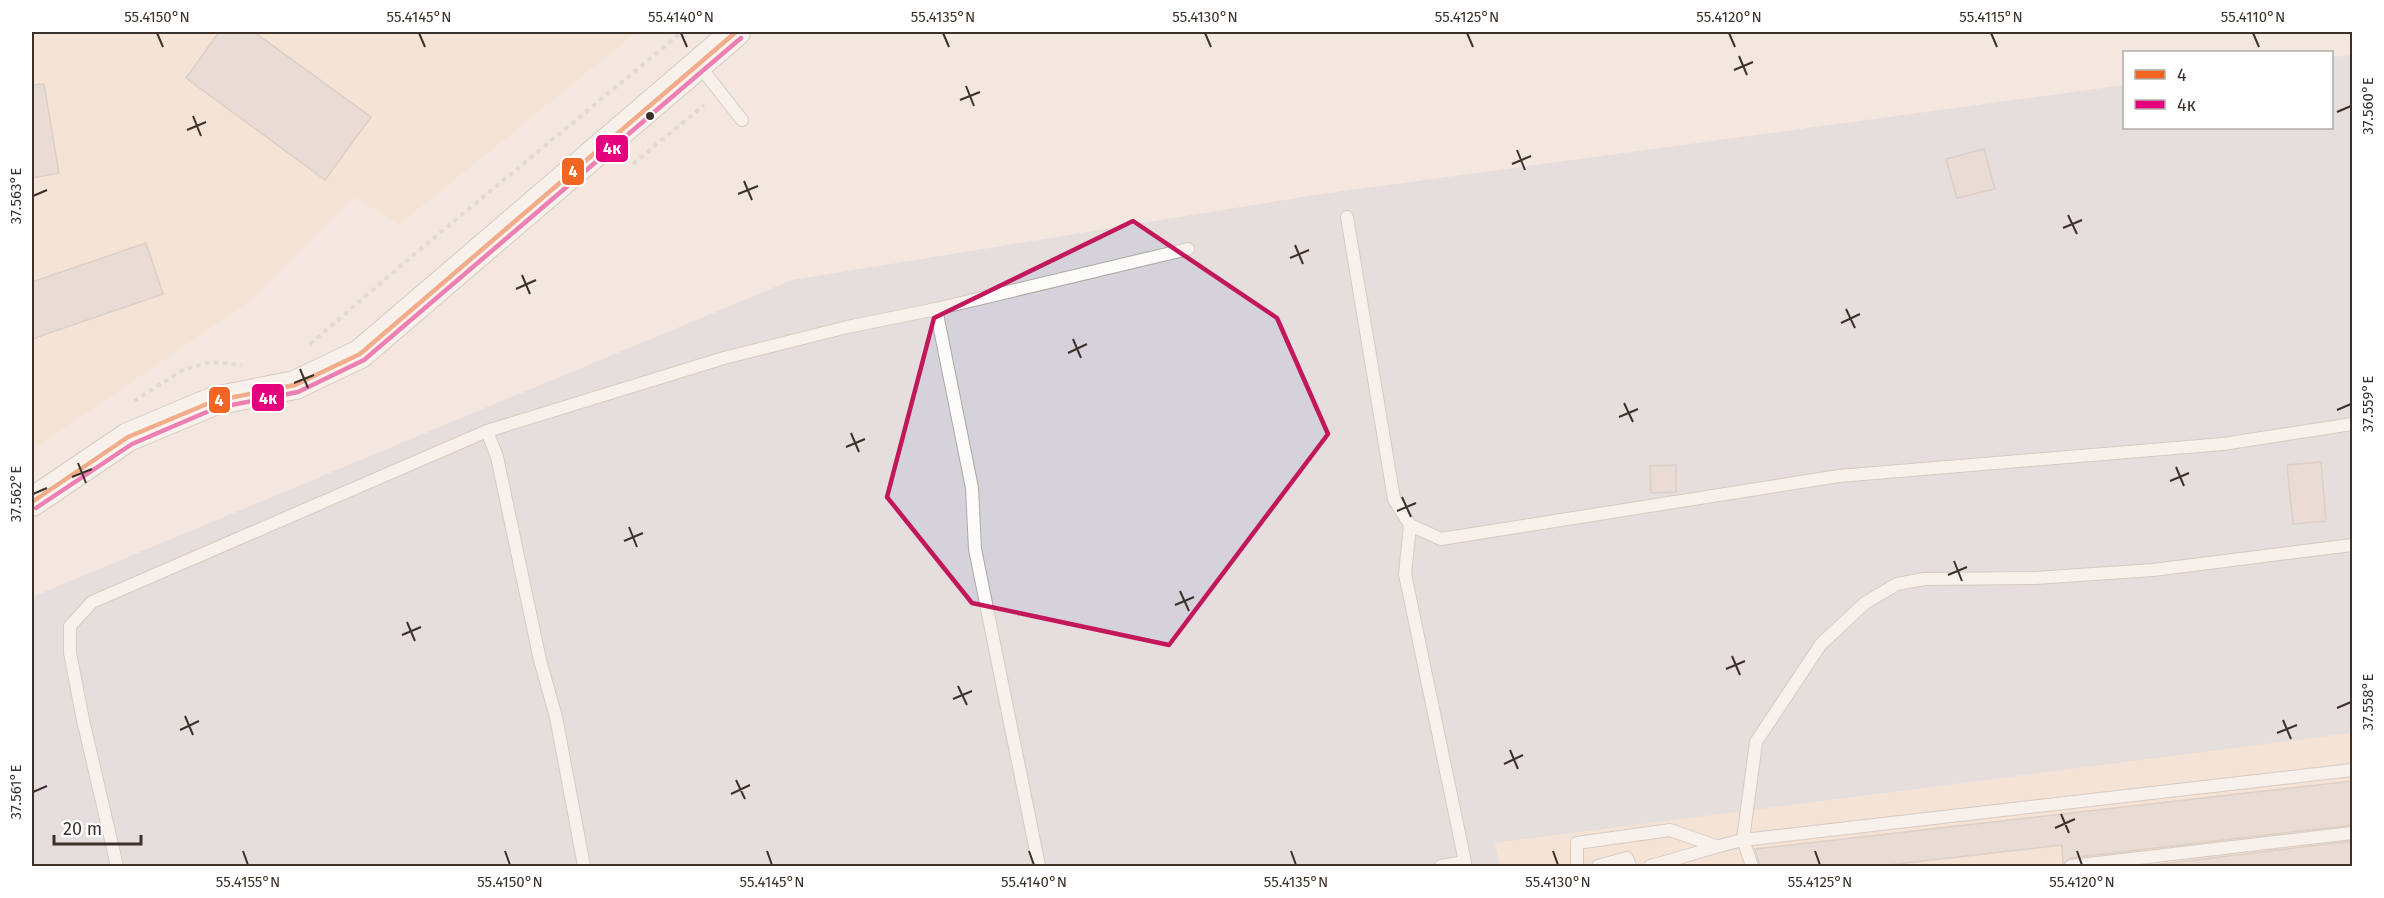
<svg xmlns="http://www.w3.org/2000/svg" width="2384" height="898" font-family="'Fira Sans',sans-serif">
	<rect width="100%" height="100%" fill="#f4e7df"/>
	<g fill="#f7decd">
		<path d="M32 32H637L399 225 355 197 249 302 32 450Z"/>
		<path d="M2352 733V866H1500L1495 843Z"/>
	</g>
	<path fill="#d6d2db" d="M2352 55V733L1495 843 1500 866H32V597L792 280 1321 194 2124 85V128H2332V57Z"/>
	<g fill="#dccfc7" stroke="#bcb1aa" stroke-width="1.5">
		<path d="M219 32H254L371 117 325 180 186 78Z"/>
		<path d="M44 84 59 173 32 178V85Z"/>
		<path d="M1984 149 1995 189 1957 198 1946 159Z"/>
		<path d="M146 243 163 294 32 339V282Z"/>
		<path d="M2321 462 2326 521 2293 524 2287 465Z"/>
		<path d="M1676 465V492L1651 493 1650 466Z"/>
		<path d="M2352 781V825L2070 858 2063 864 2062 845 1871 867H1760L1755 849Z"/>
		<path d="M2352 841V867H2137Z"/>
	</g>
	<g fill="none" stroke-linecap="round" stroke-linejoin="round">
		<g stroke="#b1a7a0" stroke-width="14">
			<g id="service">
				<path d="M698 64 742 120"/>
				<path d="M1347 217 1394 499 1410 525 1441 539 1839 476 2223 444 2352 424"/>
				<path d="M936 309 972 488 975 549 1039 866"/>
				<path d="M487 431 497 457 540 660 556 717 584 866"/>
				<path d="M1410 525 1405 574 1465 862 1441 866"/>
				<path d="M117 866 83 720 70 653V626L92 602 487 431 724 358 847 327 936 309 1188 249"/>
				<path d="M1577 866V843L1670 830 1716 846"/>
				<path d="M1598 866 1627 858 1630 866"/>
				<path d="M1650 866C1682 858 1712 847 1743 840L2352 770"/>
				<path d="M1752 866 1743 840 1756 742 1821 644 1865 603 1897 584 1924 579 2035 578 2153 570 2352 545"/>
				<path d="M2071 866 2352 833"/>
			</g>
		</g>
		<g stroke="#b1a7a0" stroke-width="30">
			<path id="tertiary" d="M32 502 128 437 214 401 295 385 360 354 736 32"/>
		</g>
		<g stroke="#cdc8c4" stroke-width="4" stroke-dasharray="4.5 4.5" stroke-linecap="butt">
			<path d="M633 164 704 105"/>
			<path d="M310 344 417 252 682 32"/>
			<path d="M134 401 183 370 211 362 242 365"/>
		</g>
		<use href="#service" stroke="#fdfbfa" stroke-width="12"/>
		<use href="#tertiary" stroke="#fdfbfa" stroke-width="28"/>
		<g stroke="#fff" stroke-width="9">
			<path id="bus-1" d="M32 502 128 437 214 401 295 385 360 354 736 32"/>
		</g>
		<g stroke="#fff" stroke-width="9">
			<path id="bus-2" d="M36 508 132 444 216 408 298 392 364 360 741 38"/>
		</g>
		<use href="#bus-1" stroke="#f26522" stroke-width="4.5"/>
		<use href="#bus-2" stroke="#e5007d" stroke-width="4.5"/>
	</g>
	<path d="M0 0H2384V898H0ZM1133 221 1277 318 1328 434 1169 645 972 603 887 497 934 318Z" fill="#f4e7df" fill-opacity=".55" fill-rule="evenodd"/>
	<path fill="none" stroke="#c2185b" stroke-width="4.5" stroke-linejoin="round" d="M1133 221 1277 318 1328 434 1169 645 972 603 887 497 934 318Z"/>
	<path fill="none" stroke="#3c312a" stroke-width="2" d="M157 33 163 47M419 33 425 47M681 33 687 47M943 33 949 47M1205 33 1211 47M1467 33 1473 47M1729 33 1735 47M1991 33 1997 47M2253 33 2259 47M1739 56 1747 75M1734 70 1753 62M966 86 974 106M960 100 980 92M2337 112 2351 106M193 116 201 136M187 130 206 122M1517 150 1525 170M1512 164 1531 156M744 181 752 200M738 194 758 186M33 196 47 190M2068 215 2077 234M2063 228 2082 220M1295 245 1303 264M1290 258 1309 250M522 275 530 294M516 289 536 280M1846 309 1855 328M1841 323 1860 314M1073 339 1081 358M1068 353 1087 344M300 369 308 388M294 383 314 375M1624 403 1633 422M2337 410 2351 404M1619 417 1638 409M851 433 859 452M846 447 865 439M78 463 86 483M2176 467 2184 486M72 477 92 469M2170 481 2189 473M33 494 47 488M1402 497 1411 517M1397 511 1416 503M629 527 637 547M624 541 643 533M1954 561 1962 581M1948 575 1967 567M1180 591 1189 611M1175 605 1194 597M407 622 415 641M402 635 421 627M1732 656 1740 675M1726 669 1745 661M958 686 967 705M953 699 972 691M2337 708 2351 702M185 716 193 735M2283 720 2291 739M180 730 199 721M2277 733 2297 725M1510 750 1518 769M1504 764 1523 755M736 780 745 799M33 792 47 786M731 794 750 785M2061 814 2069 833M2055 828 2075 819M243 851 248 865M505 851 510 865M767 851 772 865M1029 851 1034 865M1291 851 1296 865M1553 851 1558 865M1815 851 1820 865M2077 851 2082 865"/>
	<circle fill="#3c312a" stroke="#fff" stroke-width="2" cx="650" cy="116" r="5"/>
	<g stroke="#fff" stroke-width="2">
		<rect x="595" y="134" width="34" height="29" rx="6" fill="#e5007d"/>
		<rect x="561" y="157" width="24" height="29" rx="6" fill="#f26522"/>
		<rect x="251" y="383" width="34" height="29" rx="6" fill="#e5007d"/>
		<rect x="208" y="386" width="23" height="28" rx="6" fill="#f26522"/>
	</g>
	<g font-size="16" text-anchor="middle" font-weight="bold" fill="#fff">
		<text x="612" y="154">4к</text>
		<text x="573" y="177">4</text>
		<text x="268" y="404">4к</text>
		<text x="219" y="406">4</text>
	</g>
	<rect width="2384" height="898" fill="none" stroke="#ffffff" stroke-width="66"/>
	<rect x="2123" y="51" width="210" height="78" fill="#ffffff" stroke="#b1adaa" stroke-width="1.5"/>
	<rect x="2135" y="70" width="30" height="9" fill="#f26522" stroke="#b1adaa" stroke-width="1.5"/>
	<text x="2177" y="81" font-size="18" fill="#3c312a">4</text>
	<rect x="2135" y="100" width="30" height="9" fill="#e5007d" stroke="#b1adaa" stroke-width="1.5"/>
	<text x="2177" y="111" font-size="18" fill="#3c312a">4к</text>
	<path d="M54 835v9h87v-9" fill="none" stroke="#3c312a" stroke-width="3"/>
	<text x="63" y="835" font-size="18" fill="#3c312a" stroke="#ffffff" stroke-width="4.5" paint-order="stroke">20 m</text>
	<rect x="33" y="33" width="2318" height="832" fill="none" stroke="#3c312a" stroke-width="2"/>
	<g font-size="15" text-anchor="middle" fill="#3c312a">
		<text x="157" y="22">55.4150°N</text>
		<text x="419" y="22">55.4145°N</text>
		<text x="681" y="22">55.4140°N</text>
		<text x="943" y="22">55.4135°N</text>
		<text x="1205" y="22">55.4130°N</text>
		<text x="1467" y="22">55.4125°N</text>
		<text x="1729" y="22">55.4120°N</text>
		<text x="1991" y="22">55.4115°N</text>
		<text x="2253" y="22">55.4110°N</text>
		<text transform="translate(2368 106) rotate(-90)" y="5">37.560°E</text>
		<text transform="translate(16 196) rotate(-90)" y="5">37.563°E</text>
		<text transform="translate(2368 404) rotate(-90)" y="5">37.559°E</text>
		<text transform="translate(16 494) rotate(-90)" y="5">37.562°E</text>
		<text transform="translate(2368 702) rotate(-90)" y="5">37.558°E</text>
		<text transform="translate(16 792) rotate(-90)" y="5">37.561°E</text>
		<text x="248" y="887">55.4155°N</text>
		<text x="510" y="887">55.4150°N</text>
		<text x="772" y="887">55.4145°N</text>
		<text x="1034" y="887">55.4140°N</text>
		<text x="1296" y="887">55.4135°N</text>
		<text x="1558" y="887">55.4130°N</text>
		<text x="1820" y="887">55.4125°N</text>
		<text x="2082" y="887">55.4120°N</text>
	</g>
</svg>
